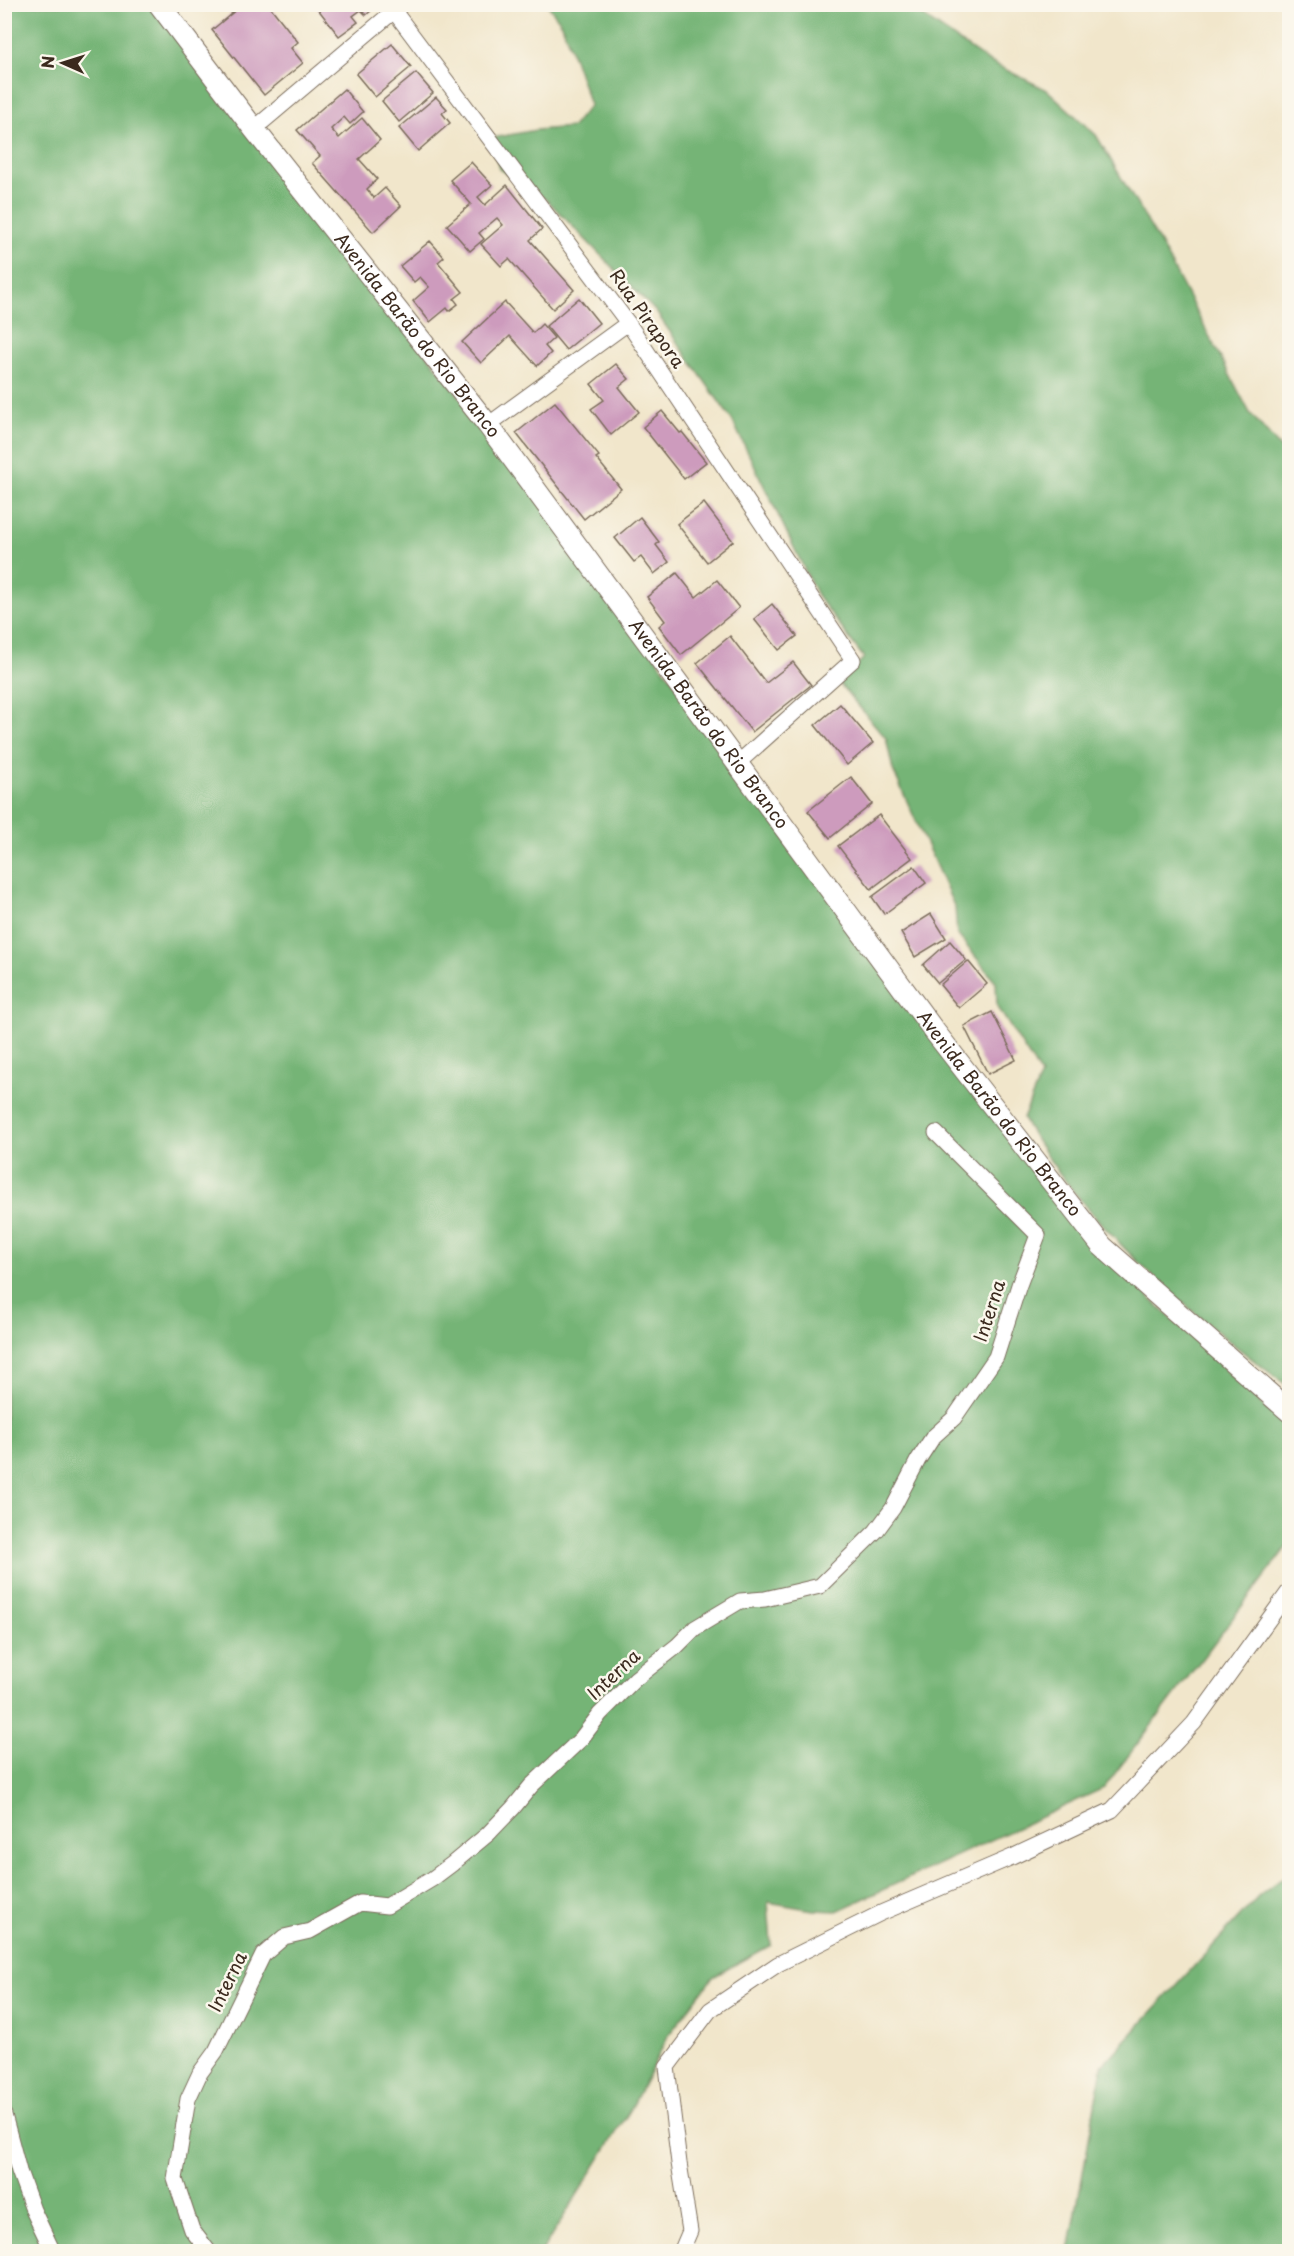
<svg xmlns="http://www.w3.org/2000/svg" width="1294" height="2256" font-family="'Playpen Sans',sans-serif">
	<rect width="100%" height="100%" fill="#fbf7ec"/>
	<filter id="ink" filterUnits="userSpaceOnUse"><feTurbulence type="fractalNoise" baseFrequency=".0167" numOctaves="2"/><feDisplacementMap in="SourceGraphic" scale="12" xChannelSelector="R" yChannelSelector="G"/><feConvolveMatrix kernelMatrix="1 2 1 2 8 2 1 2 1" color-interpolation-filters="sRGB"/></filter>
	<filter id="wash" filterUnits="userSpaceOnUse"><feTurbulence type="fractalNoise" baseFrequency=".008" numOctaves="4" result="noise"/><feDisplacementMap in="SourceGraphic" scale="24" xChannelSelector="R" yChannelSelector="G"/><feGaussianBlur stdDeviation="1.35" result="paint"/><feColorMatrix in="noise" values="0 0 0 0 0 0 0 0 0 0 0 0 0 0 0 0 0 1.4 0 .05"/><feComposite in="paint" operator="in"/></filter>
	<g filter="url(#wash)">
		<rect width="100%" height="100%" fill="#f1e6cb"/>
		<g fill="#74b476" stroke="#586f4a" stroke-width="1.5">
			<path d="M547 4 916 5 920 14 988 61 1047 90 1096 135 1160 243 1250 413 1289 458V1387C1187 1311 1089 1230 1023 1119L1041 1075 997 1006 996 982 957 934 955 908 893 770 886 738 838 682 864 658 817 595 732 420 656 312 547 200 499 169 492 138 536 130 572 127 590 105 562 24Z"/>
			<path d="M5 5H154L485 429 1097 1248 1289 1430V1544L1104 1788 837 1911 813 1910 768 1902 771 1945 713 1977 668 2036 631 2109 542 2251 5 2252Z"/>
			<path d="M1289 1873V2251H1069L1102 2066 1258 1897Z"/>
		</g>
		<g id="blocks">
			<g fill="#cd9bbd">
				<path d="M243 4H268L298 42 291 48 303 63 264 95 212 30Z"/>
				<path d="M314 4H379L366 15 361 10 353 16 358 22 339 36Z"/>
				<path d="M392 44 411 67 375 97 356 74Z"/>
				<path d="M416 73 433 93 399 122 382 101Z"/>
				<path d="M344 89 363 112 350 124 344 117 331 129 339 138 362 118 380 140 359 159 377 179 367 189 374 198 385 188 401 206 373 232 312 163 320 156 297 130Z"/>
				<path d="M436 97 447 109 442 113 450 123 418 151 399 128Z"/>
				<path d="M471 162 492 185 478 197 485 205 507 185 542 229 530 240 574 290 553 309 509 259 501 266 481 244 503 225 497 218 479 233 484 239 470 251 447 225 471 204 450 180Z"/>
				<path d="M430 241 444 257 438 262 463 292 454 299 458 304 449 311 447 308 430 322 413 301 429 287 420 277 414 282 400 266Z"/>
				<path d="M579 298 599 323 566 350 546 326Z"/>
				<path d="M505 302 533 333 542 324 554 338 545 346 551 353 537 366 510 336 481 363 462 342Z"/>
				<path d="M616 364 629 379 619 387 639 412 611 435 591 409 604 400 591 384Z"/>
				<path d="M555 402 599 456 596 458 621 489 584 519 516 433Z"/>
				<path d="M662 411 680 433 682 432 706 462 684 479 643 427Z"/>
				<path d="M704 503 733 541 707 562 677 524Z"/>
				<path d="M640 517 659 542 656 545 669 562 654 574 641 557 634 562 615 538Z"/>
				<path d="M677 573 696 597 717 580 739 608 681 655 659 626 665 621 647 597Z"/>
				<path d="M772 604 797 636 779 650 754 619Z"/>
				<path d="M730 636 766 683 793 662 811 685 752 732 697 663Z"/>
				<path d="M840 704 873 743 847 765 815 725Z"/>
				<path d="M851 777 872 804 830 838 808 811Z"/>
				<path d="M879 815 912 858 871 889 838 846Z"/>
				<path d="M914 866 926 883 884 914 872 897Z"/>
				<path d="M931 914 946 938 915 957 901 933Z"/>
				<path d="M950 941 966 960 938 983 923 965Z"/>
				<path d="M968 961 987 984 959 1008 940 985Z"/>
				<path d="M992 1012 1016 1060 988 1074 964 1026Z"/>
			</g>
		</g>
	</g>
	<g filter="url(#ink)">
		<use href="#blocks" fill-opacity="0" stroke="#7b6c5b" stroke-width="1.5"/>
		<g fill="none" stroke-linecap="round" stroke-linejoin="round">
			<g stroke="#7b6c5b" stroke-width="17">
				<g id="street">
					<path d="M394 11 628 323 853 660 738 763"/>
					<path d="M254 129 401 5"/>
					<path d="M488 425 628 323"/>
					<path d="M4 2115 19 2171 33 2210 53 2252"/>
					<path d="M209 2252 192 2230 175 2179 188 2099 200 2073 216 2051 263 1955 284 1937 310 1931 360 1903 387 1906 432 1879 452 1864 488 1834 513 1808 531 1786 581 1739 600 1714 635 1679 677 1646 695 1628 740 1601 765 1599 820 1586 876 1531 893 1508 918 1460 933 1437 954 1418 996 1357 1019 1285 1038 1235 936 1133"/>
					<path d="M681 2252 690 2231 679 2163 667 2067 710 2010 778 1964 881 1913 1012 1857 1112 1810 1194 1723 1290 1590"/>
				</g>
			</g>
			<g stroke="#7b6c5b" stroke-width="23">
				<g id="secondary">
					<path id="s1" d="M159 4 254 129 488 425 935 1032 1102 1246 1290 1412"/>
				</g>
			</g>
			<use href="#street" stroke="#fff" stroke-width="15"/>
			<use href="#secondary" stroke="#fff" stroke-width="21"/>
		</g>
	</g>
	<g text-anchor="middle" stroke-width="5" stroke-linejoin="round" paint-order="stroke">
		<g font-size="18" fill="#3b2a1e" stroke="#fbf7ec">
			<text transform="translate(647 319) rotate(55)" y="6">Rua Pirapora</text>
			<text dy="6" stroke="none"><textPath href="#s1" startOffset="420">Avenida Barão do Rio Branco</textPath></text>
			<text dy="6" stroke="none"><textPath href="#s1" startOffset="906">Avenida Barão do Rio Branco</textPath></text>
			<text dy="6" stroke="none"><textPath href="#s1" startOffset="1392">Avenida Barão do Rio Branco</textPath></text>
			<text transform="translate(990 1311) rotate(-72)" y="6">Interna</text>
			<text transform="translate(614 1675) rotate(-43)" y="6">Interna</text>
			<text transform="translate(228 1982) rotate(-64)" y="6">Interna</text>
		</g>
	</g>
	<rect width="1294" height="2256" fill="none" stroke="#fbf7ec" stroke-width="24"/>
	<g transform="translate(63 63) rotate(273)" stroke="#fbf7ec" stroke-width="4.5" paint-order="stroke">
	<path d="M0-4.5L10 22L0 15L-10 22Z" fill="#3b2a1e"/>
	<text y="-9" font-size="16" font-weight="bold" text-anchor="middle" fill="#3b2a1e">N</text>
	</g>
</svg>
